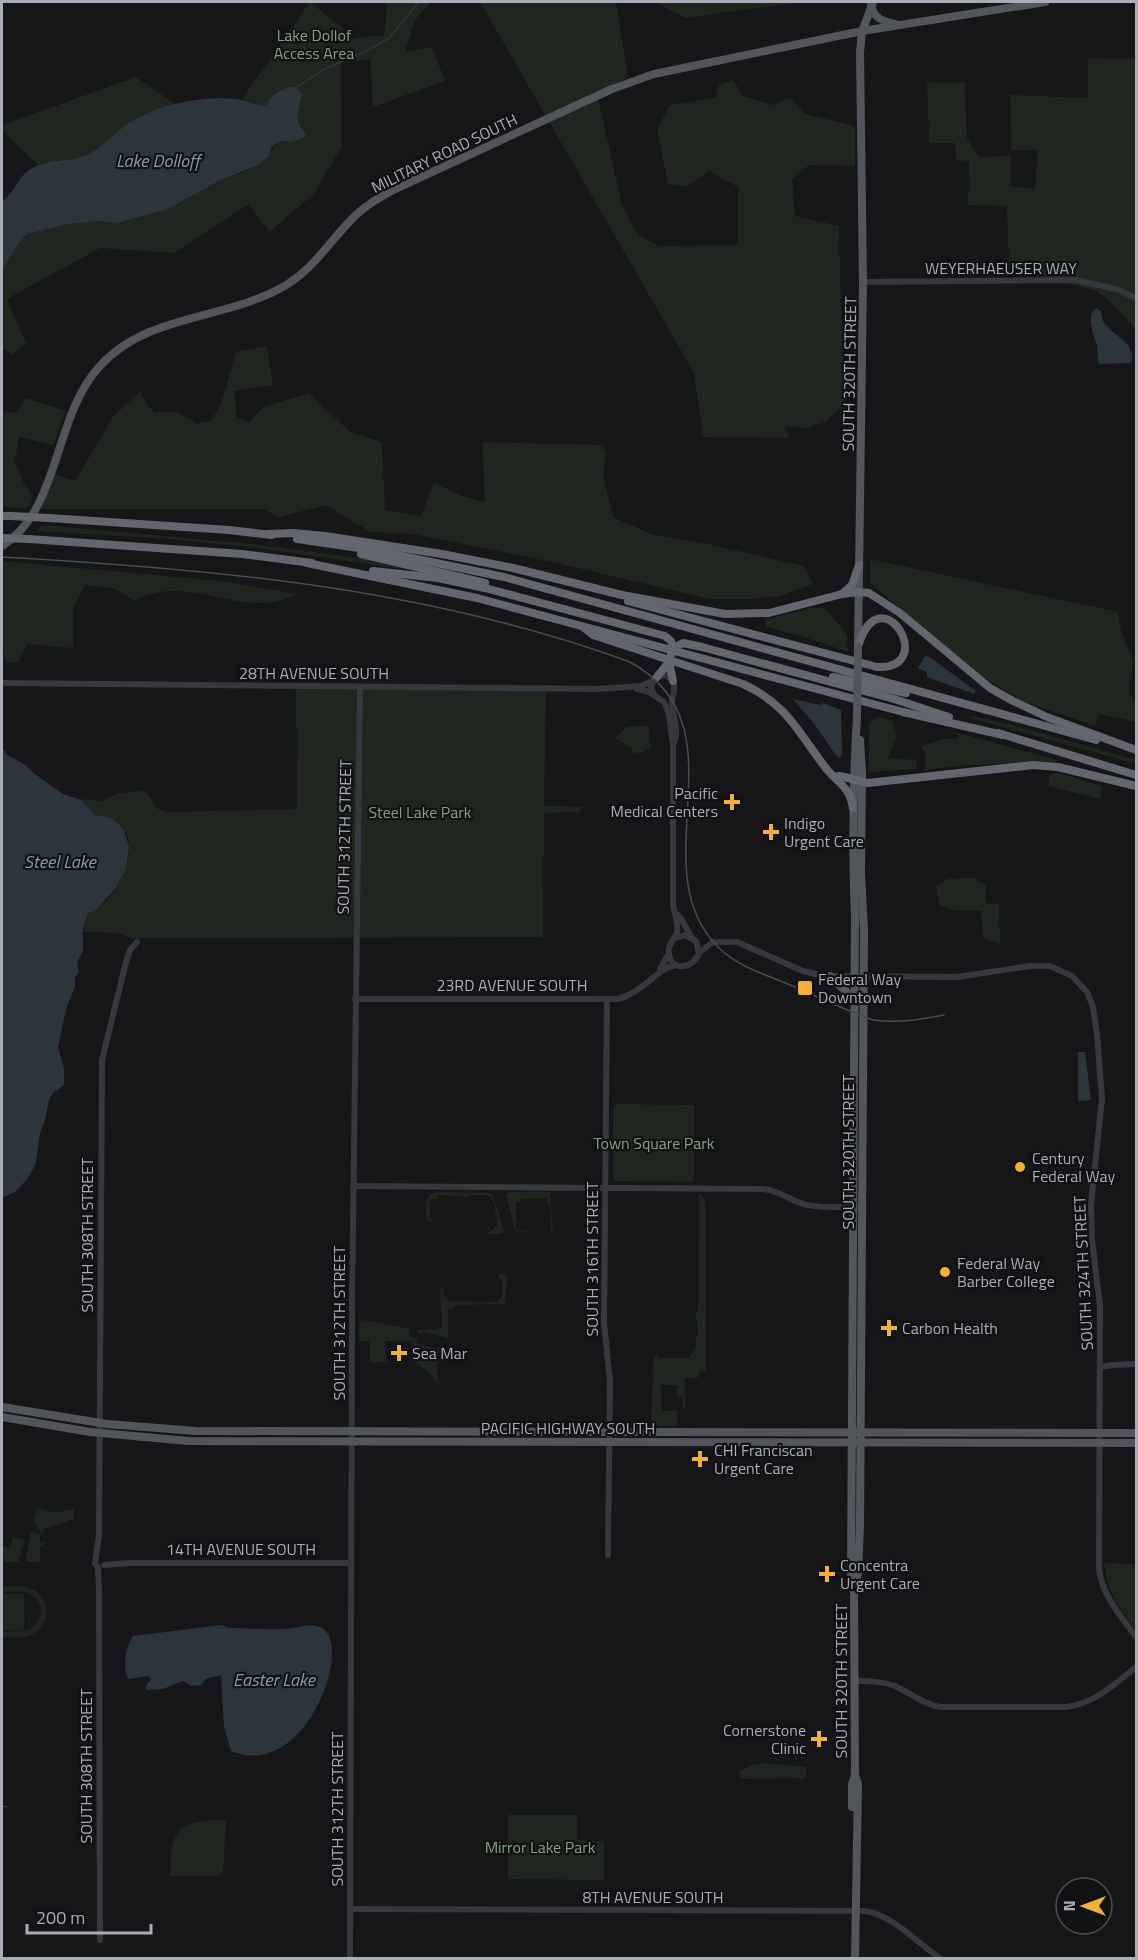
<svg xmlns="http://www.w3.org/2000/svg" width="1138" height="1960" font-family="'Titillium Web',sans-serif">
	<rect width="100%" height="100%" fill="#161618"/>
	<g fill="#1e261f">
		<path d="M310 2 341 27 348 39 384 35 387 2H431L415 20 405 52 432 47 445 81 373 107 370 59 341 63 342 146 314 194 269 232 249 204 174 253 100 248 7 299 26 344 12 354 2 348V268L6 264 16 247 27 234 69 224 98 221 117 223 166 210 217 182 249 170 266 159 276 143 281 141 291 142 306 132C288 118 308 102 297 87 283 86 273 96 265 106H260L242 99Z"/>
		<path d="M480 2H616L628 77 597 93 622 205 638 235 659 246 738 245V187L709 171 688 186 668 184 657 129 670 105 716 98 719 85 733 80 743 96 773 105 790 98 806 114 855 126V166L809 165 792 179 795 216 839 226 842 346 848 396 841 408 825 422 807 428 784 426 790 438 703 437 694 373Z"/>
		<path d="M656 2H801L685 18Z"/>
		<path d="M1088 58 1136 59V335L1134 327 1109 300 1096 291 1009 269 1007 206 968 205 969 161 956 160 955 143H929L927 82 965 83 967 139 979 157 1011 156V187L1035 188 1038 150H1011L1010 95 1088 98Z"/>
		<path d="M136 77 175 104C157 110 138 115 123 127 110 137 100 149 85 155 71 161 53 159 38 165L2 130V125Z"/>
		<path d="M267 346 273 385 234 391 237 417 250 422 263 407 309 393 350 432 382 442 385 510 421 516 434 483 462 496 485 502 482 442 603 445 606 455 603 475 613 517 651 534 712 545 804 566 813 584 779 596 748 599H710L552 562 413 534 370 532 326 505 279 517 262 509H41L54 474 75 481 113 417 140 391 147 405 155 413C171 409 183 414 196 424L211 421 221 404 236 352Z"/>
		<path d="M2 383 3 412 16 413 26 398 66 411 53 445 19 437 15 462 23 482 33 495 30 506 23 509 2 506Z"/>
		<path d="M42 525 251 544 366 559 431 573 250 547 168 539 37 531Z"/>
		<path d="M870 559 1118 612 1121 631 1133 661 1129 693 1136 702V722L1099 714 1095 726 1024 702 978 674 870 583Z"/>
		<path d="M2 561 221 581 297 594C244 623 188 570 134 601L114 588 85 585 73 608V648L27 644 18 662 6 663 2 643Z"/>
		<path d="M811 608H825L847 635 848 652 804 637 766 627 765 620Z"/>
		<path d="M296 688H546L544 806 582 807 579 812 544 813 543 937 130 938 119 933 83 932 85 920 88 913C114 904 142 853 123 828 115 818 105 820 95 815 88 811 84 804 78 799L103 801 118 793 143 791 148 794 158 809 167 812 297 809Z"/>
		<path d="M971 716 1016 726 1136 760V764L970 718Z"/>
		<path d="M879 717 893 721 897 737 888 758 916 760 917 769 869 772V722Z"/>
		<path d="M649 726V741L652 746 644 752 633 753 632 748 615 738 627 727Z"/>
		<path d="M955 732 1057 760 1058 762C1036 760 1014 763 991 764 969 766 946 765 925 771L926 755 919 744 924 745 944 739H958L959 736Z"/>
		<path d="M1058 773 1102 786 1101 799 1048 786 1050 774Z"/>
		<path d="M974 878 986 886V903L999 904 1000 944 983 938 981 911 953 910 939 905 936 887 948 879Z"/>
		<path d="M618 1104 694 1105V1182L615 1181 613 1177V1108Z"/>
		<path d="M437 1192 492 1193 504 1230 501 1234H489V1227L490 1231H494V1227H497V1213L494 1212V1210L496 1209 491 1197 486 1195H470L466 1198 464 1196 437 1195 436 1199H430V1218L433 1219V1222L428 1221C424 1211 424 1195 437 1192Z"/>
		<path d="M510 1192H550L553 1233H548L551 1232 550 1204 547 1202 546 1198 521 1199V1202L516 1203V1229L530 1231 527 1232 515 1230 506 1195Z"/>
		<path d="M699 1193 704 1198 706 1211V1371L700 1372 697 1378H685V1407L683 1411 682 1397 677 1396V1385H661L662 1411H677L678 1426H656L651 1420 654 1356 658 1355 659 1358H689L695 1349 698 1327 695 1313 698 1312Z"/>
		<path d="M499 1274 507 1275 505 1304 456 1305 453 1309H448V1338L423 1332 422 1335 417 1332V1330H436L442 1326 440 1290 443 1287 444 1297H447V1301L497 1302 498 1299 502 1298V1279H498Z"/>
		<path d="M364 1320 409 1329 410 1336 417 1339V1344L442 1350 444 1346 453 1353 437 1354 438 1385 430 1373 414 1362 412 1341H385L386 1362H370L369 1341H359V1323Z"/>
		<path d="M37 1508 56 1513 74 1509V1519L42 1530 44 1537 33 1521Z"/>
		<path d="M31 1532 40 1534V1543H43L44 1540 45 1544 40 1546V1562H28L25 1560Z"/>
		<path d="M13 1537 25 1540 18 1562H2V1546L10 1548Z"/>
		<path d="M1104 1563 1136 1564V1630C1117 1603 1109 1597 1104 1563Z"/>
		<path d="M2 1587C10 1587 21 1585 30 1588 50 1595 52 1623 34 1633 25 1639 12 1637 2 1637V1632L29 1630V1602L30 1629C43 1621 46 1602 30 1594 22 1590 10 1592 2 1592Z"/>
		<rect x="2" y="1594" width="22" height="36"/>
		<path d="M765 1763 806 1767V1778L743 1779 739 1777 740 1771 753 1765Z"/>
		<path d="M508 1815H577V1840L604 1841V1880L508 1879Z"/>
		<path d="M226 1820 223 1873 219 1876H170C170 1829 178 1820 226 1820Z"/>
	</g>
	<g fill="#2c353c">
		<path d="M289 87H296L302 94C300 108 292 121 306 133L305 137 291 142 281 141 276 143 271 148 269 156 260 164 217 182 166 210 117 223 98 221 69 224 27 234 16 247 6 264 2 268V201C14 194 17 178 29 170 49 157 68 163 86 155 103 147 115 132 130 122 162 103 201 96 237 99 246 100 254 105 264 106L267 104C271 94 280 91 289 87Z"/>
		<path d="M1096 308 1101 311C1102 316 1102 322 1106 325 1116 338 1137 343 1131 363L1099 364C1097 358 1098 351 1097 345 1094 333 1085 317 1096 308Z"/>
		<path d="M928 656 976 691 974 694 927 677V672L918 668 924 657Z"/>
		<path d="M793 699 820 705 823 703 841 710 842 755 839 758 835 754 815 725Z"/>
		<path d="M2 747 7 755 26 765 32 772 63 794 81 800 95 815 110 818 118 823 124 830 129 847 126 869 116 888 95 911 88 913 83 928V951L77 962 79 973 75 977V987L66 1009 58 1048 64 1068V1085L53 1093 49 1100 45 1120 40 1133 36 1163 28 1178 15 1192 2 1198Z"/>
		<path d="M1078 1052H1085L1091 1100 1078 1101Z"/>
		<path d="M222 1625 228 1628C247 1628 265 1630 284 1629 296 1629 309 1622 320 1627 356 1641 306 1783 231 1751L224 1727 221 1675 206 1679 201 1685 191 1686 183 1681 163 1689 146 1690V1685L151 1680 149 1676 128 1679C122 1665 126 1648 133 1636Z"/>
	</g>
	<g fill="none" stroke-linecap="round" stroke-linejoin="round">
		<g stroke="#2c353c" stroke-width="1.5">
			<path d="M297 87 323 70 372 48 389 38 419 2"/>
			<path d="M2 1806 7 1807"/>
		</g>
		<g stroke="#37383d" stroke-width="6">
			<path d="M863 282 1076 280 1116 289 1136 298"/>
			<path d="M2 683 598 689 641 686 653 681"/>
			<path d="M637 689 649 692 664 702 669 714 673 744V904C674 913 679 923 677 932 675 940 667 944 669 954 672 973 694 968 699 953L696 941 685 935 675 938"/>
			<path d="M654 695 651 688 654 678 664 675C669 677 673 679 674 685 675 689 673 695 672 700 671 714 681 731 673 744"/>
			<path d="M676 914 680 917 692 938"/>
			<path d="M699 953 713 942H737L803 971 824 976 957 977 1030 966H1050L1072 976 1087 992 1093 1007 1097 1034 1102 1099 1091 1204 1092 1240 1100 1306 1099 1570C1103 1597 1121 1616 1136 1637"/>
			<path d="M660 972V969L668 955"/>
			<path d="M355 999H617C643 993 657 968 676 965"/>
			<path d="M607 999 604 1323 610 1381 608 1555"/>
			<path d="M353 1186 763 1189C779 1190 789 1200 803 1204 819 1209 839 1206 856 1207"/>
			<path d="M1100 1367 1113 1365 1136 1364"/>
			<path d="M104 1565 130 1563H351"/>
			<path d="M856 1681C869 1681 882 1681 895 1686 911 1693 922 1704 940 1707H1066C1094 1704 1115 1684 1136 1667"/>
			<path d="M351 1909 865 1911C893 1915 917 1943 940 1958"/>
			<path d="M100 1940 99 1591 98 1567 95 1564 99 1535 102 1060 126 962 130 950 137 942"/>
			<path d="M350 1958 352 1307 360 687"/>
		</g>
		<g stroke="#53555c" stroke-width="8">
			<path d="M871 5C874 19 883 21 895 24"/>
			<path d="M2 546C61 509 53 416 100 366 147 314 223 320 281 288 313 271 330 240 355 216 366 205 379 198 393 190L612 89 654 74 862 31 1045 2"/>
			<path d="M858 647 863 282 860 52 862 32 873 2"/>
			<path d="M830 976C837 986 848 989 853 1001"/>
			<path d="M2 1407 107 1424 196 1431 1136 1433"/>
			<path d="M2 1417 90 1432 188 1441 1136 1443"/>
			<path d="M854 1587 858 1574 860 1524 864 931 861 872 862 772 860 740"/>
			<path d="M852 1807V1784L855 1775"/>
			<path d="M855 1958 858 1784 855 1775 854 1587 851 1574 855 916C852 850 853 784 857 717"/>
		</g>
		<g stroke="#63666e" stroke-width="8">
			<path d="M2 516H11"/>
			<path d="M49 518 229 530 272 535"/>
			<path d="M268 534 293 533 325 536 442 554 513 568 622 595 725 614 769 613 842 594 858 592 869 593 900 613 990 688 1013 701 1047 717 1136 750"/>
			<path d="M29 539 242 554 312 563"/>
			<path d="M297 539 373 550 504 577 1096 740"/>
			<path d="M361 554 485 583"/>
			<path d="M307 563 477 598 903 712 1003 735"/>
			<path d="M373 571 438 578 485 588 665 636 671 641 673 648"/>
			<path d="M842 594 852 585 859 565"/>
			<path d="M628 601 877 667C940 670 880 571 858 647"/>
			<path d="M583 627 593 635 743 684C787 704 798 732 825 767 837 783 850 786 853 808"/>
			<path d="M673 648 683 643 702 647 894 699 949 717"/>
			<path d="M669 662 673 681"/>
			<path d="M657 677 669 662"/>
			<path d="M833 677 906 693"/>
			<path d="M998 733 1136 775"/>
			<path d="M835 777 840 776 868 783 1033 765 1058 767 1136 786"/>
		</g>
		<path stroke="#4a4c52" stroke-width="1.5" d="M2 557C215 569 428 588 630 662 747 726 639 865 717 946 737 967 767 975 793 986 819 998 846 1010 873 1020 898 1023 919 1020 944 1015"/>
		<path stroke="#53555c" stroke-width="8" d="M857 717 858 647"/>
		<g stroke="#63666e" stroke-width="8">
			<path d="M11 516 49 518"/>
			<path d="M2 538 29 539"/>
			<path d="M669 662 673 648"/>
		</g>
	</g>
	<g fill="#f2b134" stroke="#111113" stroke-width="2">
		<path d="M729 793h6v6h6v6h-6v6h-6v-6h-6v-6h6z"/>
		<path d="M768 823h6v6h6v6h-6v6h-6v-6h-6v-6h6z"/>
		<rect x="797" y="980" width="16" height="16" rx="3"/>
		<circle cx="1020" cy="1167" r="6"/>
		<circle cx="945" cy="1272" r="6"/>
		<path d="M886 1319h6v6h6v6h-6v6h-6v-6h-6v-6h6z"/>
		<path d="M396 1344h6v6h6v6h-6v6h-6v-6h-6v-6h6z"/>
		<path d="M697 1450h6v6h6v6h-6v6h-6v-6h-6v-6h6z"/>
		<path d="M824 1565h6v6h6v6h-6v6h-6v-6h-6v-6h6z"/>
		<path d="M816 1730h6v6h6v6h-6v6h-6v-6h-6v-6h6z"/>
	</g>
	<g text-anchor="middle" stroke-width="4.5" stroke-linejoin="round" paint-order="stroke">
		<g font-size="16" fill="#7fa381" stroke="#111113">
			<text x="314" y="41">Lake Dollof<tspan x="314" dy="18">Access Area</tspan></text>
			<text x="420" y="818">Steel Lake Park</text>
			<text x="654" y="1149">Town Square Park</text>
			<text x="540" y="1853">Mirror Lake Park</text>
		</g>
		<g font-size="16" fill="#a8adb8" stroke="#111113">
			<text transform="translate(444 153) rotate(-26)" y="6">MILITARY ROAD SOUTH</text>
			<text x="1001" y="274">WEYERHAEUSER WAY</text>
			<text transform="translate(849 374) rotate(-89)" y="6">SOUTH 320TH STREET</text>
			<text x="314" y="679">28TH AVENUE SOUTH</text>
			<text transform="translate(344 837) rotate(-89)" y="6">SOUTH 312TH STREET</text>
			<text x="512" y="991">23RD AVENUE SOUTH</text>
			<text transform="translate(848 1152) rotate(-90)" y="6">SOUTH 320TH STREET</text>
			<text transform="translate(87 1235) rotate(-90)" y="6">SOUTH 308TH STREET</text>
			<text transform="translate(592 1259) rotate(-90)" y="6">SOUTH 316TH STREET</text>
			<text transform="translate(1083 1273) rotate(-93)" y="6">SOUTH 324TH STREET</text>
			<text transform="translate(339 1323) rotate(-90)" y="6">SOUTH 312TH STREET</text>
			<text x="568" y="1434">PACIFIC HIGHWAY SOUTH</text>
			<text x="241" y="1555">14TH AVENUE SOUTH</text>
			<text transform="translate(841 1681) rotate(-90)" y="6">SOUTH 320TH STREET</text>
			<text transform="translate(86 1766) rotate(-90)" y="6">SOUTH 308TH STREET</text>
			<text transform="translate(337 1809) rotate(-90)" y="6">SOUTH 312TH STREET</text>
			<text x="653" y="1903">8TH AVENUE SOUTH</text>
		</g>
		<g font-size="16" fill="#a8adb8" stroke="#111113" text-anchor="start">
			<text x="718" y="799" text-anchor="end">Pacific<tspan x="718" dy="18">Medical Centers</tspan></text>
			<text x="784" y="829">Indigo<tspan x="784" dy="18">Urgent Care</tspan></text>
			<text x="818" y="985">Federal Way<tspan x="818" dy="18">Downtown</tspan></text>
			<text x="1032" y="1164">Century<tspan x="1032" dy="18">Federal Way</tspan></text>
			<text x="957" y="1269">Federal Way<tspan x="957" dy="18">Barber College</tspan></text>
			<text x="902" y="1334">Carbon Health</text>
			<text x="412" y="1359">Sea Mar</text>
			<text x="714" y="1456">CHI Franciscan<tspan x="714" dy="18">Urgent Care</tspan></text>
			<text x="840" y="1571">Concentra<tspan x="840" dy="18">Urgent Care</tspan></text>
			<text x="806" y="1736" text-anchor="end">Cornerstone<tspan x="806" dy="18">Clinic</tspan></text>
		</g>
		<g font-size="18" font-style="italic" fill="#7f9bb3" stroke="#111113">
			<text x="158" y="167">Lake Dolloff</text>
			<text x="60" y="868">Steel Lake</text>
			<text x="274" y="1686">Easter Lake</text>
		</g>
	</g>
	<rect width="1138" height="1960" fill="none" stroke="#a8adb8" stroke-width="6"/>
	<g transform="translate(1084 1906) rotate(270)"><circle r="28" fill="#111113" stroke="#4d4f55" stroke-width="1.5"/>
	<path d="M0-4.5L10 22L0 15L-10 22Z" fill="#f2b134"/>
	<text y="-9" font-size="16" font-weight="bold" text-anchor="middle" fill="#a8adb8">N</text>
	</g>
	<path d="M27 1924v9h124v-9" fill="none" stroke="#a8adb8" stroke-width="3"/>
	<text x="36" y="1924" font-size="18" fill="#a8adb8" stroke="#111113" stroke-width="4.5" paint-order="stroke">200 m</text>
</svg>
